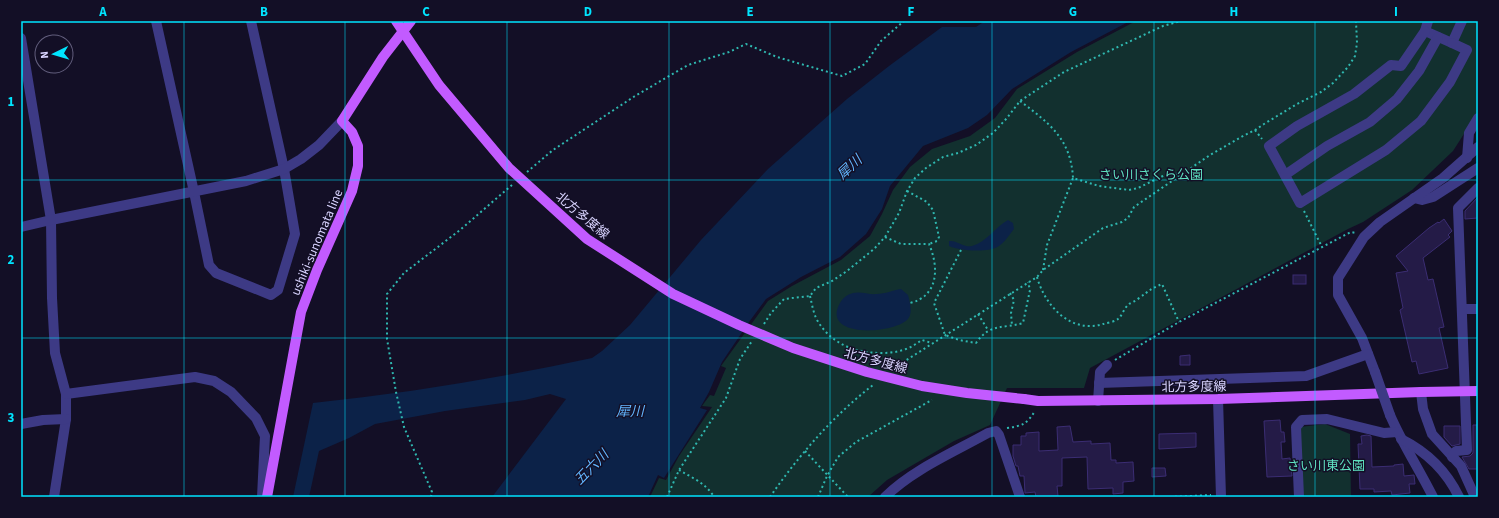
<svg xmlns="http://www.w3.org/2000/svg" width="1499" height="518" font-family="'Source Sans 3','Noto Sans JP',sans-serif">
	<rect width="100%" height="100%" fill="#130f26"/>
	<g fill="#12302f">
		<path d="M1136 21H1478V112L1453 151 1412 190 1363 222 1348 229 1090 368 1084 388H1007L990 425 954 441 887 480 868 497H650L659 478 666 480 679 456 712 407 702 406 710 395 714 396 726 368 721 366 768 301 792 286 841 260 870 236 882 214 893 190 910 167 932 149 970 136 995 118 1017 89 1077 52Z"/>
		<path d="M1325 424 1350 434 1351 497H1303L1300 427Z"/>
	</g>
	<g fill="#0c2248">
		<path d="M985 21H1130L1071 52 1012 89 987 115 968 128 923 146 890 186 882 209 866 234 840 257 801 277 766 299 749 322 722 362 709 392 700 408 707 410 664 478 658 475 648 497H492L566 399 550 394 525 400 445 411 375 424 349 438 319 451 309 497H293L313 403C407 393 500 378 592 358L602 351 630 325 701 240 768 169 847 99 889 66 942 27H976Z"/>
		<path d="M1008 220 1013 223 1014 229C1009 235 1005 242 999 246 990 253 959 251 949 246V241C957 240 964 248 972 246 987 242 995 227 1008 220Z"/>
		<path d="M901 289 908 295C910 303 913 313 908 319 894 334 826 338 838 307 841 300 845 295 853 293 861 291 869 295 877 294 885 294 893 290 901 289Z"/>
	</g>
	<g fill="#241b47" stroke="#3b2d73">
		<path d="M1478 197V218L1465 219V211Z"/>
		<path d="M1444 219 1452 231 1448 235 1450 237 1423 258 1428 280 1433 279 1444 327 1439 328 1448 368 1419 374 1416 361 1412 362 1400 310 1403 308 1396 273 1408 271 1396 256 1429 228 1438 222 1439 223Z"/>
		<rect x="1293" y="275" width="13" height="9"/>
		<path d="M1190 355V365H1180V356Z"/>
		<path d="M1280 420 1281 432H1284L1285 442H1281L1282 459 1290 458 1292 476 1267 477 1264 421Z"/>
		<path d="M1473 425H1478V469H1469L1462 457 1470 456 1473 453Z"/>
		<path d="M1070 426 1073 442 1091 441V444L1110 443 1111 460H1116V463L1133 462 1134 481 1123 482V493L1113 494V488L1088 489 1087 457 1062 458V486H1057L1058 496 1036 497 1035 492 1025 493 1024 476H1020L1018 466H1016L1013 456V445H1021V436H1026V433L1039 432V451L1058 450 1057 427Z"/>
		<path d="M1444 426H1460V444L1452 446 1444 437Z"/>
		<path d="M1196 433V447L1159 449V434Z"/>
		<path d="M1367 435 1371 436 1372 467 1394 466V465L1403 464 1404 476 1414 475 1415 484H1409L1410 493 1392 495 1391 491 1374 492V489H1360L1358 444H1362L1361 436Z"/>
		<path d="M1152 468H1165L1166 476 1152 477Z"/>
	</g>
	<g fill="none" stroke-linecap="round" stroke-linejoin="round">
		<g stroke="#2fb8b0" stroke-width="2" stroke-dasharray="2 3" stroke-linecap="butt">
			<path d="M1020 101C1049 123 1071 139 1073 178L1099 186 1129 190 1138 188 1165 175 1181 173"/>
			<path d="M1255 130 1262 139"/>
			<path d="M527 172 553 150 635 96 688 65 729 52 746 44 777 57 842 76 865 64 881 41 904 21"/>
			<path d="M907 191 927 202 933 210 939 237 937 241 929 244"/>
			<path d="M1304 211 1322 247"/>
			<path d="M885 237 901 244H929C939 267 939 296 910 303"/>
			<path d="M961 250 934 303 945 335 959 340 976 343C990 323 1002 329 1023 323L1030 290 1028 282"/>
			<path d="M1043 270 1047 245 1073 178"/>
			<path d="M1037 277C1045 306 1071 334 1103 324 1107 323 1114 322 1118 319 1122 316 1124 308 1129 304 1132 302 1136 301 1139 298 1149 291 1150 289 1162 284L1179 322"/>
			<path d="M1010 293 1014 300 1011 313 1012 326"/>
			<path d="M810 296C812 304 813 312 817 320 831 344 855 353 882 353 890 353 898 352 906 349 912 347 917 343 922 340L932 343"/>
			<path d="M978 314 988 330"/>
			<path d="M764 324 771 313 784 299 810 296 816 288 832 281 847 271 874 249 885 237 899 213 907 191 915 178 926 168 943 157 958 153 976 145 993 133 1007 118 1020 101 1064 72 1163 26 1181 21"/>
			<path d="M1115 360 1179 322 1347 234 1351 232 1356 233"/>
			<path d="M894 368 1037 277 1043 270 1103 228 1122 222 1128 218 1134 207 1210 155 1243 136 1255 130 1264 124 1297 104 1321 92 1333 83 1348 67 1355 56 1357 43 1356 21"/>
			<path d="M1007 428C1022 426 1027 424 1035 411"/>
			<path d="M805 451 848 497"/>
			<path d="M679 470C691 477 707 484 714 497"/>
			<path d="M431 497 432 492 404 427 396 392 387 339V294L404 273 460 230 512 185"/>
			<path d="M667 497 679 470 726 398 740 359 752 341"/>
			<path d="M770 497C799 455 833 416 873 385"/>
			<path d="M818 497 827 476 838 457 856 442 932 400"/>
			<path d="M1170 497 1211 495"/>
		</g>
		<g stroke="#3d3a85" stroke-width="10">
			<path d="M156 21 194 192 209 265 216 273 271 295 278 290 295 234 284 169 251 21"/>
			<path d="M1428 21 1425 31 1452 43 1462 21"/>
			<path d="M1425 31 1401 66 1391 65 1354 94 1297 126 1269 146 1300 203 1386 150 1421 121 1450 82 1467 50 1452 43"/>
			<path d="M21 38 51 220 52 298 55 353 66 394V419L54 497"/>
			<path d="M1467 158 1469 133 1478 118"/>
			<path d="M1285 175 1327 146 1370 122 1397 99 1419 71 1438 37"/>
			<path d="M1414 198 1422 200 1433 197 1478 168"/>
			<path d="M21 227 51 220 246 181 284 169 301 159 319 145 342 121"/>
			<path d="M1462 309H1478"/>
			<path d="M1375 372 1362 338 1338 295V278L1364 237 1380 222 1443 178 1478 147"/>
			<path d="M1099 383 1306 376 1368 354"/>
			<path d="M1421 392 1423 409 1432 434 1461 466 1475 497"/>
			<path d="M66 394 195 377 214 381 231 392 256 418 265 436 262 497"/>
			<path d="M1218 399 1221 497"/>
			<path d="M1098 401 1100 372 1107 365"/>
			<path d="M1390 415C1402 443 1419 469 1433 497"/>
			<path d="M21 424 43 420 66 419"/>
			<path d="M1401 439C1427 452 1446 470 1459 497"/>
			<path d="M1452 457 1456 451 1467 450 1458 208 1478 188"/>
			<path d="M885 497C912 470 954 452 988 433L996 431 999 435 1020 497"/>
			<path d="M1299 497 1296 427 1302 420 1327 419 1384 433 1397 432"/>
		</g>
		<g stroke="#c25bff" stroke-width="10">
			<path d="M1024 399 1038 401 1218 399 1421 392 1478 391"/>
			<path d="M267 497 301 312 317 270 352 191 358 166V146L352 132 342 121 383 57 411 21"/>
		</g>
		<path stroke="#3d3a85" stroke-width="10" d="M1375 372 1390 415"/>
		<path stroke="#c25bff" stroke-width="10" d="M396 21 439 85 509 168 587 239 673 294 739 325 793 348 867 372 922 386 967 393 1024 399"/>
	</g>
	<path fill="none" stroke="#00e5ff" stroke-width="1" stroke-opacity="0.55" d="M184 21V497M345 21V497M507 21V497M669 21V497M830 21V497M992 21V497M1154 21V497M1315 21V497M21 180H1478M21 338H1478"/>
	<g text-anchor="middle" stroke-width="3" stroke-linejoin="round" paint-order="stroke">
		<g font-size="13" fill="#5fe0c0" stroke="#130f26">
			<text x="1151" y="179">さい川さくら公園</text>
			<text x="1326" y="470">さい川東公園</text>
		</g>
		<g font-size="13" fill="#d9d4ff" stroke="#130f26">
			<text transform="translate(583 215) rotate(40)" y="5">北方多度線</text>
			<text transform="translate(316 242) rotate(-67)" y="5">ushiki-sunomata line</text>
			<text transform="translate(876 360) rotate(15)" y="5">北方多度線</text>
			<text transform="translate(1194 386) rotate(-1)" y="5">北方多度線</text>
		</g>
		<g font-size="14" font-style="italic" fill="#62b6ff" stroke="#130f26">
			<text transform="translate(849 167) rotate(-43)" y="5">犀川</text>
			<text x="630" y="416">犀川</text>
			<text transform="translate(591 467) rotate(-46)" y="5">五六川</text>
		</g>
	</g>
	<rect width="1499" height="518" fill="none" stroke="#130f26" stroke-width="44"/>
	<g transform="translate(54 54) rotate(265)"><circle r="19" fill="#130f26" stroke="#625e7d"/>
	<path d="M0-3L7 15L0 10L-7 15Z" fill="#00e5ff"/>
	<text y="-6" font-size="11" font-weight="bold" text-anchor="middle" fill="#d9d4ff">N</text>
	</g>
	<rect x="22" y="22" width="1455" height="474" fill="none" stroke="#00e5ff" stroke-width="1.5"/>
	<g font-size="13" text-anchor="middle" font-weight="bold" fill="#00e5ff">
		<text x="103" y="16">A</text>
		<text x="264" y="16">B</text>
		<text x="426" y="16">C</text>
		<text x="588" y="16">D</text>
		<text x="750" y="16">E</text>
		<text x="911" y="16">F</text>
		<text x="1073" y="16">G</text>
		<text x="1234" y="16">H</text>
		<text x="1396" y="16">I</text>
		<text x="11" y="106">1</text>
		<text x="11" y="264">2</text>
		<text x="11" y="422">3</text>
	</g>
</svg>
